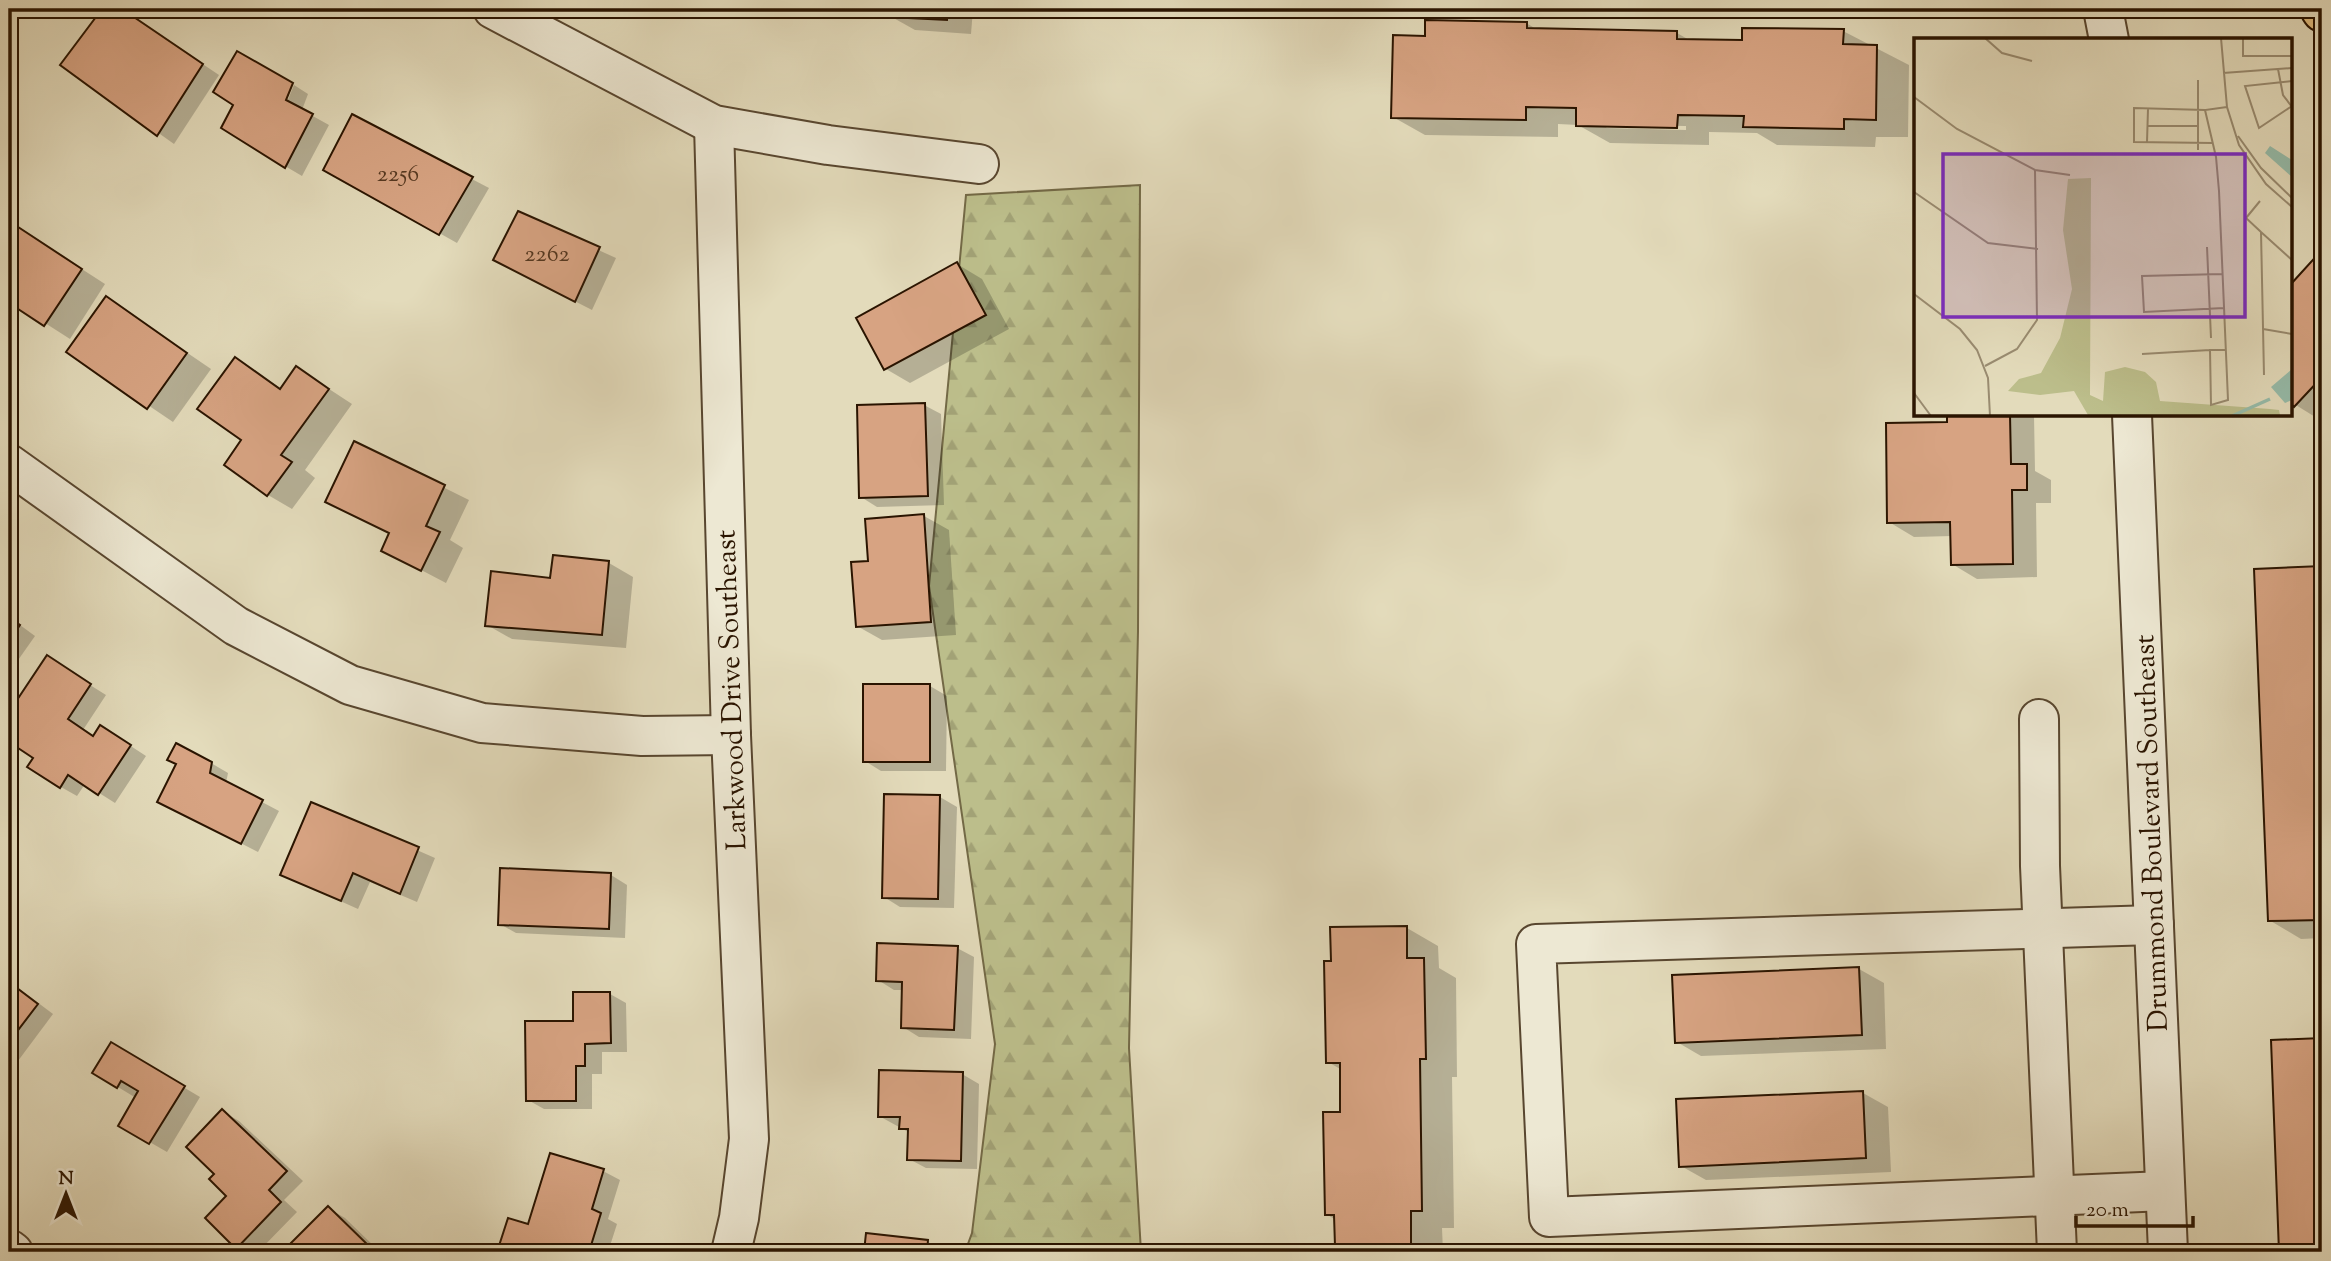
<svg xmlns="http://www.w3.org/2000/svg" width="2331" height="1261" font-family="'Sorts Mill Goudy',serif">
	<defs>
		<pattern id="forest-firs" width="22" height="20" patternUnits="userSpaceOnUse" patternTransform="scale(1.75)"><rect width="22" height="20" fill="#bcbe8b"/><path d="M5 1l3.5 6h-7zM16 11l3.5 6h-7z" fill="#a2a276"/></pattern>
	</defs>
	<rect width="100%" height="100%" fill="#e3dbbb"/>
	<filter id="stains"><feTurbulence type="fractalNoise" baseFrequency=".00286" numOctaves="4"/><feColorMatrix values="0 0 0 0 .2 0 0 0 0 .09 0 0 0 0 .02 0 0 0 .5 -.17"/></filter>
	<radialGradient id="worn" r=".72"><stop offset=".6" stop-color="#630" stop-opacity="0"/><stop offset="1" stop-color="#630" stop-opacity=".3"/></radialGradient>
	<path fill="url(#forest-firs)" stroke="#736946" stroke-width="2" d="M1140 185 1138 631 1129 1048 1141 1252H965L972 1233 995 1044 929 586 966 195Z"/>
	<g fill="#0003" fill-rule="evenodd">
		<path d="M104 9 125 12 219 75 174 144 63 65Z"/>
		<path d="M758 9H791L790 15Z"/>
		<path d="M891 9H973L971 34 915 30 890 16Z"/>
		<path d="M1526 23 1538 30 1677 33 1691 41 1743 42 1843 31 1909 65 1908 137H1876L1875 147 1777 145 1757 133 1709 132V145L1610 143 1578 125 1558 124V137L1425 135 1393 117 1426 38ZM1603 125 1686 126V130L1607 128Z"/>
		<path d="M294 85 308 94 302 110 329 125 302 176 285 166 281 108 284 109Z"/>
		<path d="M352 116 489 188 457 243 325 169Z"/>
		<path d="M519 214 616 258 592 310 512 269Z"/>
		<path d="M9 222 105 284 70 339 9 300Z"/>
		<path d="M2322 254V418L2320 420 2291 402V287Z"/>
		<path d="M957 264 982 279 1009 329 910 383 886 369Z"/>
		<path d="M107 298 211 369 173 422 68 351Z"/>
		<path d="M236 359 282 389 297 368 352 404 305 470 315 478 292 509 268 495 243 440Z"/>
		<path d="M924 405 941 414 944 505 877 507 861 497Z"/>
		<path d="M1949 415H2034L2035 471 2051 480V503H2036L2037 577 1977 579 1952 564V536L1914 537 1889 522 1949 424Z"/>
		<path d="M354 443 469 500 450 540 463 548 446 583 383 550 391 534 327 501Z"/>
		<path d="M924 516 949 530 956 635 882 640 857 626 870 562Z"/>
		<path d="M609 563 633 577 626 648 512 639 487 625 552 580Z"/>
		<path d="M2322 568V938L2301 939 2269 920 2256 570Z"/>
		<path d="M9 617 35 636 9 673Z"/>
		<path d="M47 658 106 695 83 730 94 737H117L146 756 115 803 85 784 77 796 61 787 36 758 9 740V715Z"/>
		<path d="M865 686H930L947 696 946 771H881L865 761Z"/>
		<path d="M211 763 228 773 226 783 279 811 258 852 176 810Z"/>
		<path d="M886 796 940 797 957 807 954 908 900 907 884 897Z"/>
		<path d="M312 804 435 858 417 902 370 882 358 909 282 875Z"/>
		<path d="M611 875 627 885 625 938 516 933 500 924Z"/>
		<path d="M1407 928 1438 946 1439 968 1456 978 1457 1077H1452L1454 1228H1442L1443 1252H1348L1336 1245V1220L1326 1214 1342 1113V1070L1328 1062 1333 963Z"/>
		<path d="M957 948 974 957 971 1039 919 1037 903 1027 904 990H894L878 980Z"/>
		<path d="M1859 969 1884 983 1886 1049 1701 1056 1677 1042Z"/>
		<path d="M9 981 53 1014 9 1073Z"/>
		<path d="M610 994 626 1003 627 1052H602V1074H592V1109H544L528 1100 575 1023Z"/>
		<path d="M2322 1040V1252H2281L2273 1042Z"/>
		<path d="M111 1044 200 1097 167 1152 120 1125 136 1098 95 1073Z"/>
		<path d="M962 1074 979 1084 977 1169 926 1168 909 1159 910 1133 879 1116Z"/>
		<path d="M1863 1093 1888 1107 1891 1172 1706 1180 1681 1166Z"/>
		<path d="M222 1111 239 1121 303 1181 284 1200 297 1212 258 1252H245L237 1247 229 1196 216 1174Z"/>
		<path d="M603 1171 620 1180 608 1219 617 1224 608 1252H499L509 1220 529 1227Z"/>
		<path d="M328 1208 345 1218 380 1252H285Z"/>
		<path d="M867 1235 928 1242 944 1252H865Z"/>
	</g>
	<g fill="#d7a382" stroke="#2a1400" stroke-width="2">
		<path d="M102 9H122L203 64 157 136 60 65Z"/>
		<path d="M889 9H948L947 20 889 17Z"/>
		<path d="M1425 20 1527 22V28L1677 31V39L1742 40V28L1844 29 1843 44 1877 45 1876 120 1844 119V129L1743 127 1744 116 1678 115 1677 128 1576 126V108L1526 107V120L1391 118 1393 35 1425 36Z"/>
		<path d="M237 51 293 83 286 100 313 114 285 168 221 128 233 105 213 92Z"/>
		<path d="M352 114 473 177 439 235 323 170Z"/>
		<path d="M518 211 600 247 575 302 493 260Z"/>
		<path d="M9 221 82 269 44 326 9 303Z"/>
		<path d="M2321 251 2322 377 2294 407 2291 404V284Z"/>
		<path d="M957 262 986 315 884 370 856 318Z"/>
		<path d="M106 296 187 353 147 409 66 352Z"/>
		<path d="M235 357 280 389 296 366 329 389 281 455 292 462 267 496 224 465 241 440 197 409Z"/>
		<path d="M925 403 928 496 859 498 857 405Z"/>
		<path d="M1947 415H2010L2011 464H2027V490H2012L2013 564 1951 565 1950 522 1887 523 1886 423 1947 422Z"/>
		<path d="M354 441 445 485 426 526 440 532 421 571 381 551 389 533 325 502Z"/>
		<path d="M924 514 931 622 856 627 851 562 868 561 865 519Z"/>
		<path d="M553 555 609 561 602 635 485 626 491 571 550 578Z"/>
		<path d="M2322 566V920L2268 921 2254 569Z"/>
		<path d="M9 617 20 625 9 641Z"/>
		<path d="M47 655 91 684 68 719 93 736 100 725 131 745 98 795 68 775 60 788 27 767 33 758 9 742V712Z"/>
		<rect x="863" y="684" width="67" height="78"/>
		<path d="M176 743 212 762 210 773 263 800 241 844 157 802 176 764 167 760Z"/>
		<path d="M884 794 940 795 938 899 882 898Z"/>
		<path d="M311 802 419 847 400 894 353 873 341 901 280 875Z"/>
		<path d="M500 868 611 873 609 929 498 925Z"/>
		<path d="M1407 926V958H1424L1426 1059H1420L1422 1211H1411V1245L1335 1246 1334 1215H1325L1323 1112H1340V1063H1326L1324 961H1331L1330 927Z"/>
		<path d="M877 943 958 946 954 1030 901 1028 902 982 876 981Z"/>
		<path d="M1859 967 1862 1035 1675 1043 1672 975Z"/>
		<path d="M9 982 38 1004 9 1042Z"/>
		<path d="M573 992H610L611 1043 585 1044V1066H576V1101H526L525 1021H573Z"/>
		<path d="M2322 1038V1252H2279L2271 1040Z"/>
		<path d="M111 1042 185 1086 149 1144 118 1126 138 1091 121 1081 117 1088 92 1073Z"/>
		<path d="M879 1070 963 1072 961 1161 907 1160 908 1129H899L900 1117H878Z"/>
		<path d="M1863 1091 1866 1158 1679 1167 1676 1099Z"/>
		<path d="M222 1109 287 1171 269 1190 281 1202 236 1249 205 1218 226 1196 209 1179 214 1174 186 1147Z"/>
		<path d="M550 1153 604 1169 592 1209 601 1213 589 1252H497L508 1218 528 1224Z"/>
		<path d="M328 1206 371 1248 367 1252H282Z"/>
		<path d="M866 1233 928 1240 927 1252H864Z"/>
	</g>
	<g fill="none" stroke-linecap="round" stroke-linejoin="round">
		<g stroke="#58462f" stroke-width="42">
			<g id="minor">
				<path d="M493 9 714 125 828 145 979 164"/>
				<path d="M2103 9 2109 40"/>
				<path d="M714 125 731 735 749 1139 739 1218 731 1252"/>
				<path d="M2132 415 2168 1252"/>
				<path d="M9 464 236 626 350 685 482 723 642 736 731 735"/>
				<path d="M2039 719 2040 866 2057 1252"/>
				<path d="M2154 925 1536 944 1549 1217 2165 1191"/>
				<path d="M9 1249 13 1252"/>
			</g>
		</g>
		<g stroke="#2a1400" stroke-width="42">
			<path id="major" d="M2320 9 2322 12"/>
		</g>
		<use href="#minor" stroke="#ede8d3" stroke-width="38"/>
		<use href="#major" stroke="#e2be7e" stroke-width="38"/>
	</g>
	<g text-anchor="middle" stroke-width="5" stroke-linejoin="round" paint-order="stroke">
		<g font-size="24" fill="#553820">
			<text x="398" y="181">2256</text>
			<text x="547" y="261">2262</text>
		</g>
		<g font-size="28" fill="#2a1400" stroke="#ede8d3">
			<text transform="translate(730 690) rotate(-92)" y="10">Larkwood Drive Southeast</text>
			<text transform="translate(2150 833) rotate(-92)" y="10">Drummond Boulevard Southeast</text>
		</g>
	</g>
	<g transform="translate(1914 38)">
		<rect width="378" height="378" fill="#e3dbbb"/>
		<path d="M177 140 176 357 189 363 191 334 211 329 231 334 242 344 246 363 356 371 365 372 366 377H174L160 353 126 357 94 353 105 341 127 335 146 300 158 251 149 192 154 141Z" fill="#bcbe8b"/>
		<path d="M252 369 349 374V378H184Z" fill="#bcbe8b"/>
		<path d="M356 108 378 122V139L351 115ZM378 331V362L371 365 357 349Z" fill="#96bcaa"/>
		<path fill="none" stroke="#96bcaa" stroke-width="3.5" d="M318 378 356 361"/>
		<path fill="none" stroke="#998b70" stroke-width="2" d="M71 0 88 15 118 23M307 0 313 69 325 107 352 146 378 169M329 0V18H378M364 31 369 57 378 69M309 35 378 30M284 42V112M378 43 331 48 345 90 378 68M0 59 43 91 121 132 156 137M291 72 220 70V104L299 105M234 88H284M324 98 347 130 378 160M233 104 234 71M0 154 74 205 124 211M346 163 332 180 347 194M293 209 297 300M308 236 228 238 230 274 310 270M0 256 46 291 63 312 74 340 76 378M349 291 378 296M311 312H296L297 367 314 362 305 153 302 119 291 72 313 69M228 316 296 312M71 328 103 311 123 282 121 132M350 337 347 194 378 222M0 355 17 378"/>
		<path fill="#7b2cbf" fill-opacity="0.15" stroke="#7b2cbf" stroke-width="3.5" d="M29 116H331V279H29Z"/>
		<rect width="378" height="378" fill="none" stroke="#2a1400" stroke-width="3.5"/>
	</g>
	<rect width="2331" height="1261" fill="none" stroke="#e3dbbb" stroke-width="35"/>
	<rect x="10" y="10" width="2310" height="1240" fill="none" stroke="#2a1400" stroke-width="3.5"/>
	<rect x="18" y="18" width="2296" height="1226" fill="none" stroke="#2a1400" stroke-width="2"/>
	<g transform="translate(66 1194)" stroke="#ede8d3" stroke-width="5" paint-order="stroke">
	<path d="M0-5L12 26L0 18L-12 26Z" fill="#2a1400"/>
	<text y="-10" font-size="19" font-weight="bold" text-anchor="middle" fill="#2a1400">N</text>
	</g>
	<path d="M2076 1216v10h117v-10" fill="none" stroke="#2a1400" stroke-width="3.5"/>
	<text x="2086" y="1216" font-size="21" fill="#2a1400" stroke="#ede8d3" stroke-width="5" paint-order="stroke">20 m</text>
	<rect width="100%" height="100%" filter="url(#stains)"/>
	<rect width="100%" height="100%" fill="url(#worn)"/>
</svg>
